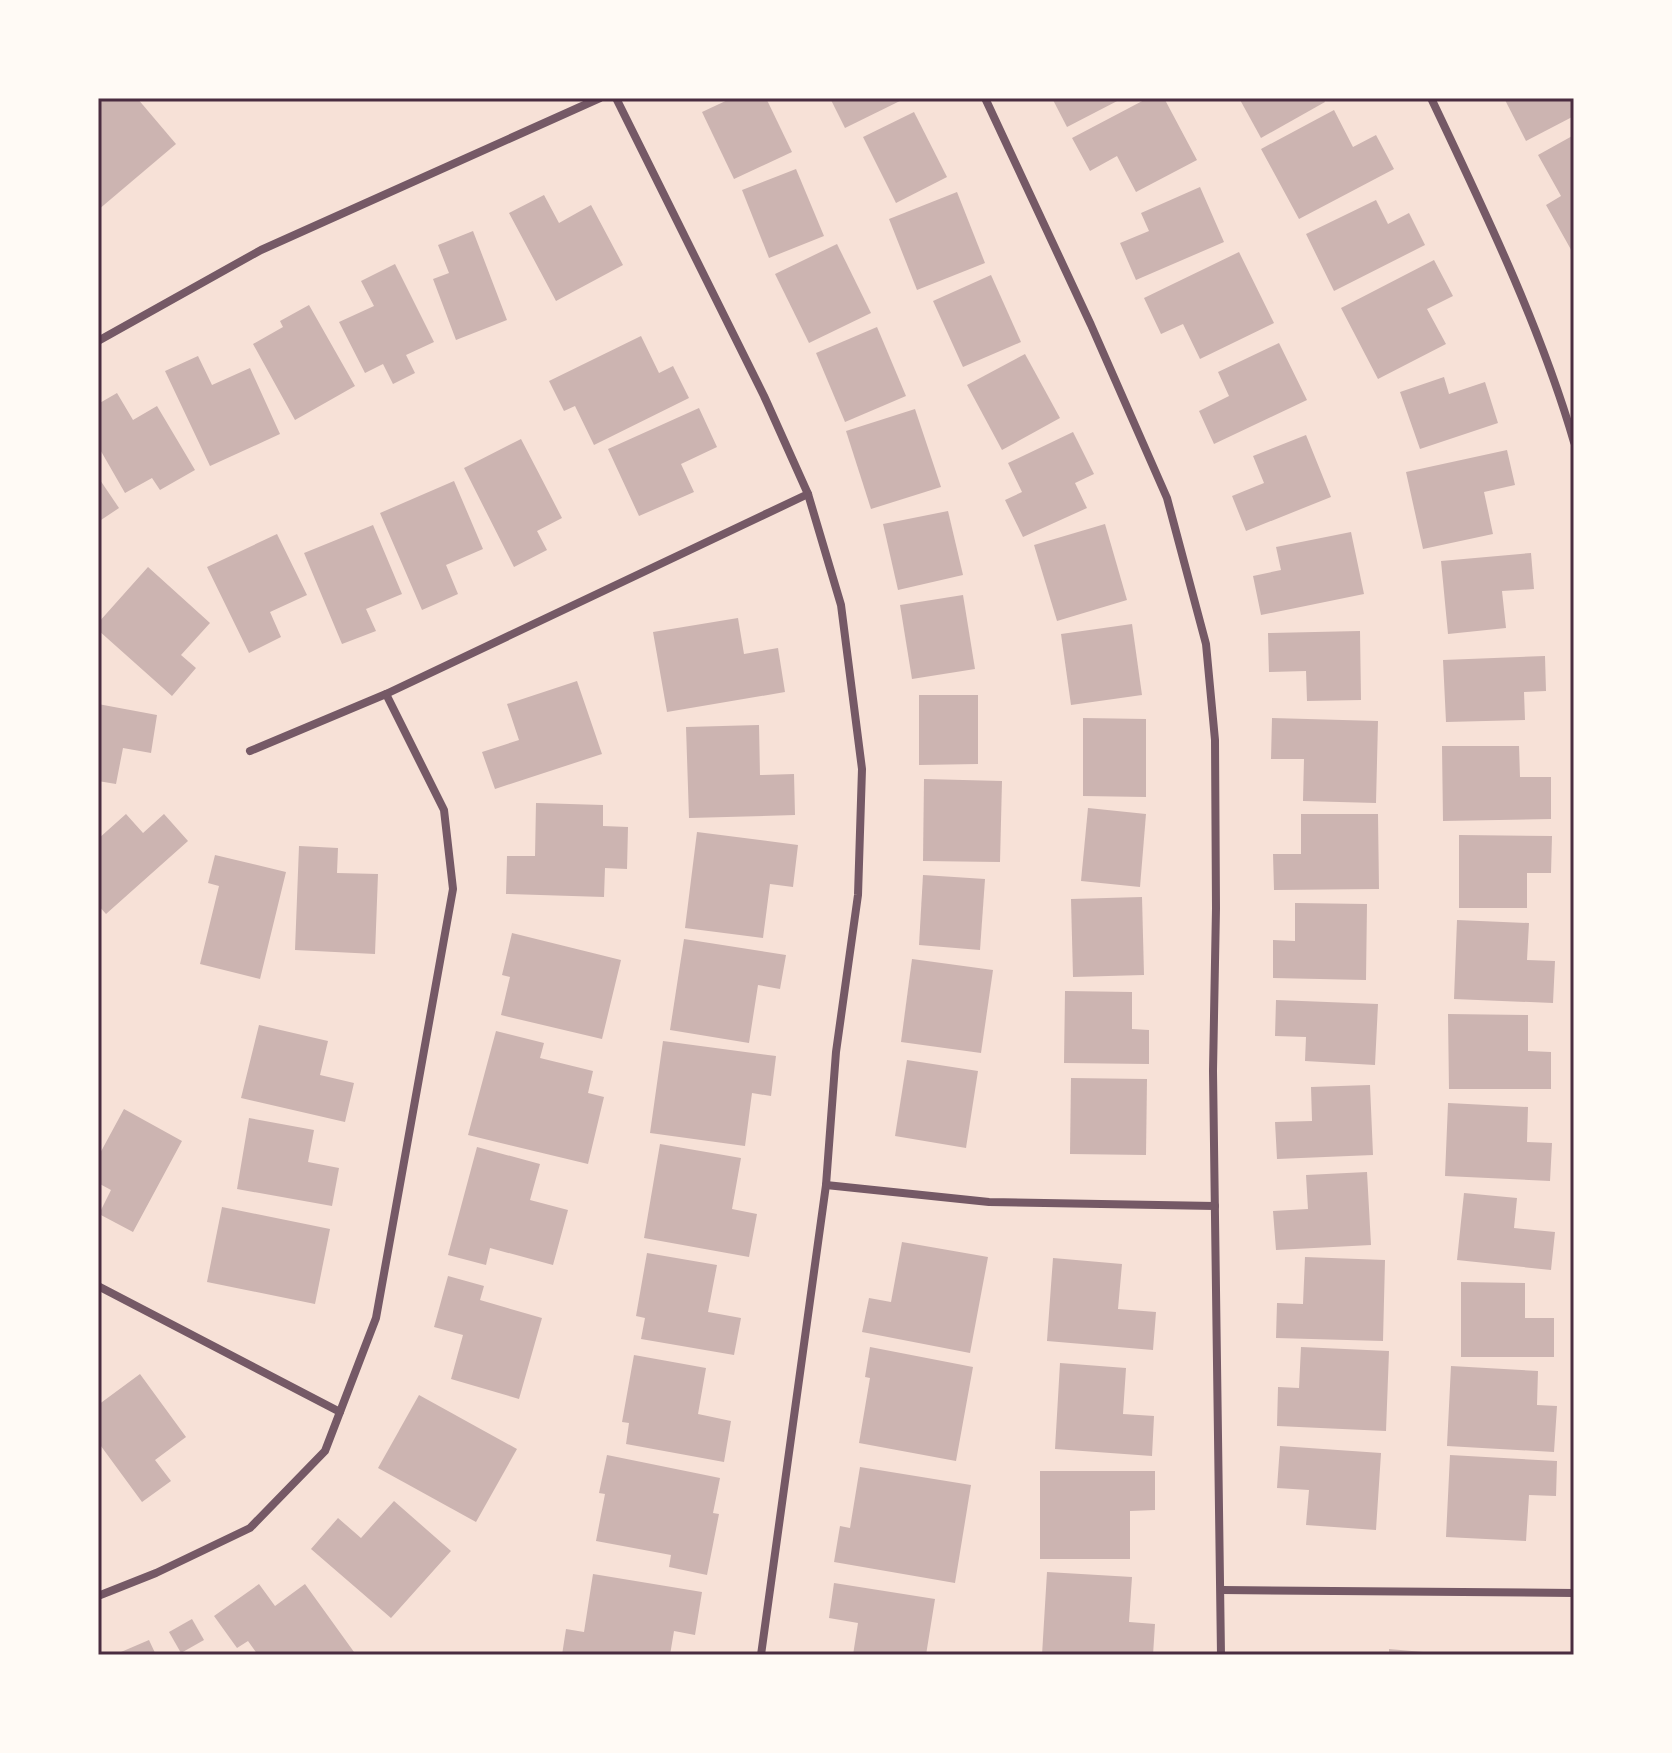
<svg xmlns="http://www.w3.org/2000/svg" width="1672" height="1753" font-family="'Work Sans',sans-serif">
	<rect width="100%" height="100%" fill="#f7e1d7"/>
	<g fill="#ccb4b1">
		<path d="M98 98H137L176 144 98 210Z"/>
		<path d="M732 98H766L792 152 734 179 702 112Z"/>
		<path d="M830 98H906L845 128Z"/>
		<path d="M1052 98H1123L1067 127Z"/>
		<path d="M1148 98H1164L1197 160 1136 192 1117 156 1090 171 1072 138Z"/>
		<path d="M1239 98H1323L1325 102 1261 138Z"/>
		<path d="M1504 98H1574V116L1526 141Z"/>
		<path d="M1334 110 1353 147 1376 135 1394 169 1299 219 1261 149Z"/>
		<path d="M914 112 947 177 896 203 863 137Z"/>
		<path d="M1574 135V255L1546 205 1561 196 1538 155Z"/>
		<path d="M796 169 824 236 769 258 742 190Z"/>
		<path d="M1200 187 1224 242 1136 280 1120 243 1149 231 1141 213Z"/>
		<path d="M957 192 985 263 917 290 889 219Z"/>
		<path d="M544 195 559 223 591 205 623 265 556 301 509 213Z"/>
		<path d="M1376 200 1388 224 1409 213 1425 245 1334 291 1306 234Z"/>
		<path d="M473 231 507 320 456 340 433 279 449 273 438 245Z"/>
		<path d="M837 244 871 313 809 343 775 274Z"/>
		<path d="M1239 252 1274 323 1200 359 1183 324 1161 334 1144 298Z"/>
		<path d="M1434 260 1453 296 1427 309 1446 344 1378 379 1341 308Z"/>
		<path d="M395 264 434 342 406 355 415 373 393 384 383 364 365 373 339 322 374 306 361 281Z"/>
		<path d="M991 275 1021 342 963 367 933 301Z"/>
		<path d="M309 305 355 386 295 420 253 344 283 327 280 321Z"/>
		<path d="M877 327 906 396 845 422 816 353Z"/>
		<path d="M641 336 659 373 673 366 689 398 594 445 575 406 564 411 549 381Z"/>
		<path d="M1279 343 1307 400 1214 444 1199 411 1229 396 1218 372Z"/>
		<path d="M1025 354 1060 418 1002 450 967 385Z"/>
		<path d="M198 356 212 385 250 368 280 434 210 466 165 371Z"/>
		<path d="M1444 377 1449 394 1485 382 1498 423 1420 449 1400 392Z"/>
		<path d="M117 393 133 420 157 406 195 470 160 490 152 478 125 493 98 446V404Z"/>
		<path d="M699 408 717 447 681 464 694 492 639 516 608 449Z"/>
		<path d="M915 409 941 487 871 509 846 431Z"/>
		<path d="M1073 432 1094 474 1075 483 1087 508 1023 537 1005 500 1022 492 1008 463Z"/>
		<path d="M1306 435 1331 497 1246 531 1232 496 1264 483 1253 456Z"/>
		<path d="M521 439 562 518 537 531 547 550 514 567 464 468Z"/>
		<path d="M1507 450 1515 485 1484 492 1493 534 1423 549 1406 472Z"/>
		<path d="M98 477 119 508 98 522Z"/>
		<path d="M454 481 483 549 446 565 458 594 422 610 380 513Z"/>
		<path d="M948 511 963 575 898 590 883 524Z"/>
		<path d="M1105 524 1127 600 1057 621 1034 545Z"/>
		<path d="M373 525 402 594 366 609 376 631 342 644 304 553Z"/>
		<path d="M1351 532 1364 594 1261 615 1253 576 1281 570 1276 547Z"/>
		<path d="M277 534 307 595 270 612 281 637 249 653 207 567Z"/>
		<path d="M1531 553 1534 589 1502 591 1506 628 1448 634 1441 561Z"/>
		<path d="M148 567 210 623 181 655 196 668 172 696 98 630V623Z"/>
		<path d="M963 595 975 669 912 679 900 605Z"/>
		<path d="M738 618 744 654 778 648 785 692 667 712 653 632Z"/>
		<path d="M1132 624 1142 695 1071 705 1061 634Z"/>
		<path d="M1360 631 1361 700 1307 701 1306 671 1269 672 1268 633Z"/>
		<path d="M1545 656 1546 691 1524 692 1525 720 1446 722 1443 660Z"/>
		<path d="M577 681 602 754 495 789 482 752 519 740 507 704Z"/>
		<path d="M919 695H978V764L919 765Z"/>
		<path d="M98 704 157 715 151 753 123 748 116 784 98 781Z"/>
		<path d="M1083 718 1146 719V797L1083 796Z"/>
		<path d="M1272 718 1378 721 1376 803 1303 801 1304 759H1271Z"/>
		<path d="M759 725 760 775 794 774 795 815 689 818 686 727Z"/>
		<path d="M1442 746H1519L1520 777H1551V819L1443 821Z"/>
		<path d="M924 779 1002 781 1000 862 923 861Z"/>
		<path d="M536 803 603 805V826L628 827 627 869 605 868 604 897 506 894 507 856H535Z"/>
		<path d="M1088 808 1146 814 1140 887 1081 881Z"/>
		<path d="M126 814 143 833 164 814 188 841 106 914 98 905V839Z"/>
		<path d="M1301 814H1378L1379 889 1274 890 1273 854H1301Z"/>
		<path d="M697 832 798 845 793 887 770 884 763 938 685 928Z"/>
		<path d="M1459 835 1552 836 1551 873H1527V908H1459Z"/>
		<path d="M299 846 338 848 337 873 378 874 375 954 295 950Z"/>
		<path d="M215 855 286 872 260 979 200 964 219 886 208 883Z"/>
		<path d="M923 875 985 879 980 950 919 945Z"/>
		<path d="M1142 897 1144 975 1073 977 1071 899Z"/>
		<path d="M1295 903 1367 904 1366 980 1273 978V940L1295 941Z"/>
		<path d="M1457 920 1529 923 1527 960 1555 961 1553 1003 1454 999Z"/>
		<path d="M512 933 621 960 602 1039 501 1015 510 977 502 975Z"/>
		<path d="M684 939 786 955 780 989 758 985 749 1043 670 1030Z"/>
		<path d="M912 959 993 970 981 1053 901 1042Z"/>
		<path d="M1065 991 1132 992V1029L1149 1030V1064L1064 1063Z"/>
		<path d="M1276 1000 1378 1004 1375 1065 1305 1061 1306 1037 1275 1036Z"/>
		<path d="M1448 1014 1528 1015V1051L1551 1052V1089H1449Z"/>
		<path d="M259 1025 328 1041 320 1075 354 1083 345 1122 241 1098Z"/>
		<path d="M496 1031 544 1043 540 1058 593 1071 588 1093 604 1097 588 1164 468 1135Z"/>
		<path d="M663 1041 776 1056 771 1096 752 1093 745 1146 650 1133Z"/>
		<path d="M907 1060 978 1071 966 1148 895 1136Z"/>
		<path d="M1071 1078 1147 1079 1146 1155 1070 1154Z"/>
		<path d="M1370 1085 1373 1155 1277 1159 1275 1122 1312 1121 1311 1087Z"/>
		<path d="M1448 1103 1528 1107 1527 1142 1552 1143 1550 1181 1445 1176Z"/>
		<path d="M124 1109 182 1141 133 1232 99 1214 111 1190 98 1183V1157Z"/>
		<path d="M249 1118 314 1130 308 1162 339 1168 332 1206 237 1189Z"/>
		<path d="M660 1144 741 1158 732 1209 757 1214 749 1257 644 1238Z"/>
		<path d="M477 1147 540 1164 530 1200 568 1210 553 1265 490 1248 486 1265 448 1255Z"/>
		<path d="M1367 1172 1371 1245 1276 1250 1273 1211 1308 1209 1306 1175Z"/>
		<path d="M1464 1193 1517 1198 1514 1228 1555 1232 1551 1270 1457 1260Z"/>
		<path d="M222 1207 330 1229 315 1304 207 1282Z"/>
		<path d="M902 1242 988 1257 970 1353 862 1332 869 1298 891 1302Z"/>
		<path d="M647 1253 717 1265 708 1312 741 1318 734 1355 641 1339 645 1318 636 1316Z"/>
		<path d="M1305 1257 1385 1260 1383 1341 1276 1338 1277 1303 1303 1304Z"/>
		<path d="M1053 1258 1122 1264 1118 1309 1156 1312 1153 1350 1047 1341Z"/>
		<path d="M448 1276 484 1286 480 1300 542 1318 519 1399 451 1379 463 1335 434 1327Z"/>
		<path d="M1461 1282 1525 1283V1318H1554V1357H1461Z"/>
		<path d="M870 1347 973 1367 956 1461 859 1443 870 1378 865 1377Z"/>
		<path d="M1301 1347 1389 1351 1386 1431 1277 1426 1278 1387 1299 1388Z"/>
		<path d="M634 1355 706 1368 698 1414 731 1421 724 1462 626 1444 629 1423 622 1422Z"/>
		<path d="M1060 1363 1126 1368 1123 1414 1154 1416 1152 1456 1055 1449Z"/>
		<path d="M1451 1366 1538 1371 1537 1405 1557 1406 1554 1452 1447 1446Z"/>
		<path d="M140 1374 186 1437 155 1460 171 1481 142 1502 98 1442V1405Z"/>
		<path d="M419 1395 517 1449 476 1522 378 1468Z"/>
		<path d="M1280 1446 1381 1453 1376 1530 1306 1525 1309 1490 1277 1488Z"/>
		<path d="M607 1455 720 1478 713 1513 719 1514 707 1575 669 1567 671 1555 596 1541 605 1494 599 1493Z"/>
		<path d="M1450 1455 1557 1461 1556 1496 1529 1495 1526 1541 1446 1537Z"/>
		<path d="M860 1467 971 1485 955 1583 834 1562 840 1526 850 1528Z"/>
		<path d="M1040 1471H1155V1510L1130 1511V1559H1040Z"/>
		<path d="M394 1501 451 1551 391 1618 311 1549 338 1518 361 1538Z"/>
		<path d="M1047 1572 1132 1577 1129 1622 1155 1624 1153 1655H1042Z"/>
		<path d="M593 1574 702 1592 695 1635 674 1631 670 1655H562L566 1629 584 1632Z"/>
		<path d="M834 1583 935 1599 926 1655H853L858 1623 829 1618Z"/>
		<path d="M259 1584 275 1606 305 1584 354 1652 349 1655H258L248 1641 237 1648 214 1616Z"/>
		<path d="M192 1619 204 1640 181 1653 169 1632Z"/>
		<path d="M149 1640 156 1655H114Z"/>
		<path d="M1389 1649 1434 1653V1655H1389Z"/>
	</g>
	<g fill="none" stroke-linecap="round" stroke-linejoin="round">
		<g stroke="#755966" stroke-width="8">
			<path d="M616 98 764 396 808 494 841 605 862 769 858 895 836 1052 826 1185 761 1655"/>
			<path d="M985 98 1091 325 1167 498 1206 644 1215 740 1216 908 1213 1071 1221 1655"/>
			<path d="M1431 98C1484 210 1539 323 1574 442"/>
			<path d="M98 341 261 250 600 98"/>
			<path d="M250 751 386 694 808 494"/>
			<path d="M826 1185 989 1202 1215 1206"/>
			<path d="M98 1286 340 1412"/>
			<path d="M1222 1590 1574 1593"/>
			<path d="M98 1596 156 1573 250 1528 325 1451 376 1318 453 889 444 810 386 694"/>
		</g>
	</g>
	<rect width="1672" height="1753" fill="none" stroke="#fffaf5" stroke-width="200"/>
	<rect x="100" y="100" width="1472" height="1553" fill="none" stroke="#4a2c40" stroke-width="3"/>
</svg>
